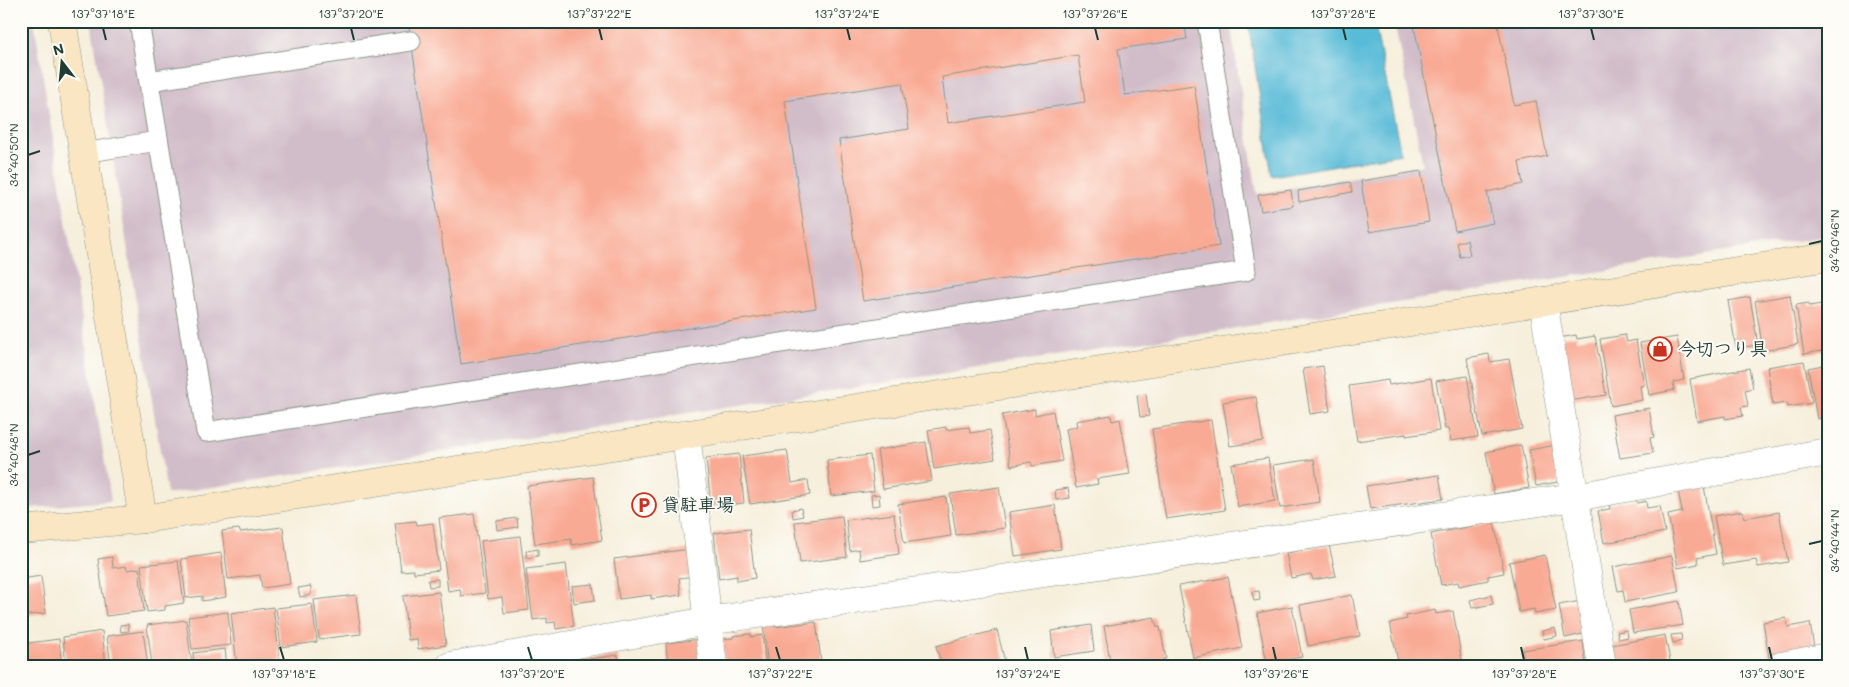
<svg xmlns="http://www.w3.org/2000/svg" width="1849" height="687" font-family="Mali,'Klee One',sans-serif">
	<rect width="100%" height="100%" fill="#fdfcf7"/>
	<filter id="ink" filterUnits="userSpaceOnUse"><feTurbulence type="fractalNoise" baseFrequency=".02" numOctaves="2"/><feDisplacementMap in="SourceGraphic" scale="10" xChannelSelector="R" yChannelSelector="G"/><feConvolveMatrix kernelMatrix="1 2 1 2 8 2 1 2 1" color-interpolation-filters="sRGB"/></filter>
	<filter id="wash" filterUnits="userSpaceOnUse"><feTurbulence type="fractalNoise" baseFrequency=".0096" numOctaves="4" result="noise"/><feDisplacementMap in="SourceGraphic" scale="20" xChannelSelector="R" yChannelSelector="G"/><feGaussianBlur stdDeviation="1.12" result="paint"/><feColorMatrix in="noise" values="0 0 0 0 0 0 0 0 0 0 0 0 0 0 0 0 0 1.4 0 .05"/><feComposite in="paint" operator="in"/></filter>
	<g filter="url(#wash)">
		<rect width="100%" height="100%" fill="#f6efdc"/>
		<g fill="#d1bdc9">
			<path d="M21 21H34L111 501 21 509Z"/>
			<path d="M91 21H1230L1257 194 1423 165 1394 21H1828V236L167 494Z"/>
		</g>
		<path fill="#59bbd8" stroke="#3c7c86" d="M1248 21H1374L1401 154 1272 176Z"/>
		<g id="blocks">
			<g fill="#f9aa94" fill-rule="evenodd">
				<path d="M408 21H1184L1187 39 1118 49 1125 95 1194 85 1219 246 863 301 839 140 909 129 902 83 785 101 816 308 461 364ZM1078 55 1085 102 948 123 942 77Z"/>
				<path d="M1413 21H1497L1514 105 1536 101 1547 156 1519 162 1523 184 1487 192 1493 223 1455 231Z"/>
				<path d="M1421 171 1429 222 1369 232 1361 181Z"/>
				<path d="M1350 182 1352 192 1299 202 1298 191Z"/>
				<path d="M1291 190 1293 206 1261 211 1258 195Z"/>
				<path d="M1467 240 1470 255 1460 257 1457 242Z"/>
				<path d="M1790 295 1798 344 1763 351 1755 301Z"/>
				<path d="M1750 297 1758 345 1736 348 1728 301Z"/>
				<path d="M1809 303V306L1828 303V350L1804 354 1796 305Z"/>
				<path d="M1576 335 1577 339 1595 336 1606 395 1569 401 1559 338Z"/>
				<path d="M1625 335 1627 342 1636 340 1644 385 1640 386 1642 400 1611 406 1600 339Z"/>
				<path d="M1677 337 1684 380 1673 382 1674 390 1649 395 1640 343Z"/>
				<path d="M1489 354 1490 362 1509 359 1522 429 1482 436 1467 358Z"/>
				<path d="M1804 361 1812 403 1788 407 1787 403 1773 405 1767 367Z"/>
				<path d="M1828 364V417L1817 419 1808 368Z"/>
				<path d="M1323 366 1330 411 1310 414 1303 369Z"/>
				<path d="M1749 368 1753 388 1745 390 1748 406 1741 407 1743 416 1725 419V416L1697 421 1690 379Z"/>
				<path d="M1467 376 1478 437 1451 441 1448 429H1445L1436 381Z"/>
				<path d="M1431 378 1439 431 1406 436V434L1357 441 1349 386 1388 380 1389 385Z"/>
				<path d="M1146 394 1149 416 1140 417 1137 395Z"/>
				<path d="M1256 397 1263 441 1230 446 1223 402Z"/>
				<path d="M1649 408 1654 437 1650 438 1653 453 1620 458 1612 415Z"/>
				<path d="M1035 409V415L1053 411 1062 461 1032 466 1031 462 1011 466 1002 415Z"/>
				<path d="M1111 415 1112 421 1120 419 1130 474 1097 479 1098 484 1076 488 1066 429 1077 426 1076 421Z"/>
				<path d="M1211 420 1225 510 1166 519 1152 429Z"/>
				<path d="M946 427V430L969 427 970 433 990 430 995 459 934 469 928 430Z"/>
				<path d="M926 442 932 481 883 489 877 450Z"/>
				<path d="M1521 445 1529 488 1494 494 1486 452Z"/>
				<path d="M1556 445 1563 481 1536 486 1529 450Z"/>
				<path d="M787 450 792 483 808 480 810 495 750 504 742 456Z"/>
				<path d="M739 454 744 503 711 507 706 458Z"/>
				<path d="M870 455 874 491 831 496 827 460Z"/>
				<path d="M1268 458 1275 501 1238 507 1231 464Z"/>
				<path d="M1314 459 1320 502 1280 508 1273 465Z"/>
				<path d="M1439 475 1443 499 1370 509 1366 486Z"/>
				<path d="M593 477 602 540 572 545 571 539 535 544 527 486Z"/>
				<path d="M1704 486 1716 554 1697 558 1698 564 1678 568 1668 515 1682 512 1678 490Z"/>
				<path d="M999 487 1005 528 956 535 950 494Z"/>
				<path d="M1068 488 1070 498 1056 500 1055 490Z"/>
				<path d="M879 494 880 505 872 506 871 495Z"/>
				<path d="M946 497 951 536 904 543 898 504Z"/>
				<path d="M1636 499 1637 503 1646 501 1647 508 1660 506 1665 532 1604 543 1598 511 1610 509 1609 504Z"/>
				<path d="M1055 505 1061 549 1015 556 1009 512Z"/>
				<path d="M801 508 803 516 793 518 792 510Z"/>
				<path d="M1742 511 1744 518 1779 512 1788 562 1758 567 1756 560 1723 565 1714 516Z"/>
				<path d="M474 514 485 593 461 596 460 589 448 591 439 518Z"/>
				<path d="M894 514 899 554 860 560 859 549 850 551 846 520Z"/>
				<path d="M842 516 847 557 800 563 795 522Z"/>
				<path d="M517 518 518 527 497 530 496 521Z"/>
				<path d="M416 521 417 525 433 523 439 570 414 573V570L401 571 395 523Z"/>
				<path d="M1494 522 1504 573 1488 576V580L1459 586 1458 582 1441 585 1431 534Z"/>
				<path d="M283 527 290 584 262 588 260 575 228 579 222 531 239 529 240 532Z"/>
				<path d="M749 529 755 578 737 581V576L719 579 714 533Z"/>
				<path d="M520 536 529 610 504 613 502 597 488 599 481 541Z"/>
				<path d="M1329 545 1336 576 1313 580 1311 574 1291 578 1286 553Z"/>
				<path d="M538 549V556L527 558 526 551Z"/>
				<path d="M690 549 694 576 679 578 681 595 651 599V595L619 599 614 559Z"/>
				<path d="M221 553 226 597 202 601V596L186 598 181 559Z"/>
				<path d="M1545 555 1556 610 1535 614 1534 609 1519 612 1509 562Z"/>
				<path d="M1672 556 1679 592 1625 602 1623 590 1618 591 1613 567Z"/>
				<path d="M112 557 113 568 126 566 127 570 139 568 144 611 106 616 98 559Z"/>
				<path d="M178 561 184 603 165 606V610L147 612 141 565Z"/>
				<path d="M566 564 574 626 556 629 555 622 547 623V618L533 620 526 569Z"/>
				<path d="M41 576 46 613 21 616V579Z"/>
				<path d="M1228 577 1242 648 1193 658 1179 586Z"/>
				<path d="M438 579V586L429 587 428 580Z"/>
				<path d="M593 584 595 600 574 603 572 586Z"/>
				<path d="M311 586V595L300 597 298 588Z"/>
				<path d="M1259 591 1260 600 1254 601 1252 592Z"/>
				<path d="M439 592 446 645 418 649 417 639 408 640 403 596Z"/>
				<path d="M356 595 361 634 319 639 314 600Z"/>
				<path d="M1352 595 1360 636 1308 646 1300 605Z"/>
				<path d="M1491 595 1493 604 1472 608 1470 600Z"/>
				<path d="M1581 601 1587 633 1565 638 1559 605Z"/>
				<path d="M1679 601 1683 625 1633 633 1629 610Z"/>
				<path d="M312 604 317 642 281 647 276 608Z"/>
				<path d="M1292 606 1302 657 1267 663 1257 613Z"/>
				<path d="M273 607 280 660 237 666 231 613Z"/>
				<path d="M1435 610 1436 614 1453 611 1462 661 1440 666H1399L1390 623 1407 619 1406 616Z"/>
				<path d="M228 612 231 645 192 649 188 617Z"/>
				<path d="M1154 617 1157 627H1160L1166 659H1163L1164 666H1111L1104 626Z"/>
				<path d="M1786 618 1788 627 1810 623 1814 648 1769 657 1763 622Z"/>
				<path d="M186 620 192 666H152L147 625Z"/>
				<path d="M816 622 821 661 789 666H768L763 625 775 623V627Z"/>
				<path d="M128 624 129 631 121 632 120 625Z"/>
				<path d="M1091 625 1094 651 1054 657 1051 631Z"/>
				<path d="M1555 628 1557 636 1544 639 1542 631Z"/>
				<path d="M997 630 1006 666H942L936 646Z"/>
				<path d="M1627 630 1628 637 1619 639 1617 632Z"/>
				<path d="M102 631 106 666H66L63 637Z"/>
				<path d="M143 631 148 666H111L107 636Z"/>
				<path d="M751 634V637L762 635 766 666H725L722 639 733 638V636Z"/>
				<path d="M1681 634 1682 641 1673 643 1671 635Z"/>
				<path d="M1665 635 1671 666H1616L1612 645Z"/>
				<path d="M59 639 62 666H21V644Z"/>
				<path d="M701 639 704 666H668L666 643Z"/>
				<path d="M1583 641 1586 666H1524L1522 650Z"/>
				<path d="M225 649 227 666H194L193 653Z"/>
				<path d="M618 655 619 666H580V660Z"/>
				<path d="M576 659 577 666H536V664Z"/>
			</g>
		</g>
	</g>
	<g filter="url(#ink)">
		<use href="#blocks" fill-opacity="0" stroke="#8a9688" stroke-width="1"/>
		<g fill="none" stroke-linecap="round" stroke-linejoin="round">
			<g stroke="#8a9688" stroke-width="21">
				<g id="lane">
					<path d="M139 21 206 432 1246 271 1207 21"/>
					<path d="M149 81 411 41"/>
					<path d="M83 153 158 141"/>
				</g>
			</g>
			<g stroke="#8a9688" stroke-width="29">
				<g id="street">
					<path d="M1543 301 1602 666"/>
					<path d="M686 434 713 666"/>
					<path d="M450 666 708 621 1575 497 1828 452"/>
					<path d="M1781 666 1828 657"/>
				</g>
			</g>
			<g stroke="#8a9688" stroke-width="29">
				<g id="secondary">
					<path d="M62 21 143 519"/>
					<path d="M21 530 143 519 1828 257"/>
				</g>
			</g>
			<use href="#lane" stroke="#fff" stroke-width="19"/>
			<use href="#street" stroke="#fff" stroke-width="28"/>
			<use href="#secondary" stroke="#fbe6c4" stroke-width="28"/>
		</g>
	</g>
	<path fill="none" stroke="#1f3d34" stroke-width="2" d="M103 28 106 40M351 28 354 40M599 28 602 40M847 28 850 40M1095 28 1098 40M1343 28 1346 40M1591 28 1594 40M28 155 40 151M1809 244 1822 241M28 455 40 451M1809 544 1822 541M280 647 284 660M528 647 532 660M776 647 780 660M1025 647 1028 660M1273 647 1276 660M1521 647 1524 660M1769 647 1772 660"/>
	<defs>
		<g id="shop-ring" transform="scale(1.25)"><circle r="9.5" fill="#fdfcf7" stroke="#c8321e" stroke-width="1.5"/><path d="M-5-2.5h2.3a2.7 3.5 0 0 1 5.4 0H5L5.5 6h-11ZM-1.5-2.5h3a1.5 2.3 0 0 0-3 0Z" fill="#c8321e"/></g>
		<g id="parking-ring" transform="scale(1.25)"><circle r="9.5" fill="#fdfcf7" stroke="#c8321e" stroke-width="1.5"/><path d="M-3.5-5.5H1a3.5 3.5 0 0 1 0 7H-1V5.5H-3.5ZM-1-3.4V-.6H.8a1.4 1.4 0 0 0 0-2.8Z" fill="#c8321e"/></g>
	</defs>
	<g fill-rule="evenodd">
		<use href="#shop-ring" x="1660" y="349"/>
		<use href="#parking-ring" x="644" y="505"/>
	</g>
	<g text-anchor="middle" stroke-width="4" stroke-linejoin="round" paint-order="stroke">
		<g font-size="18" font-weight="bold" fill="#1f3d34" stroke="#fdfcf7" text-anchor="start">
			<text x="1678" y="355">今切つり具</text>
			<text x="662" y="511">貸駐車場</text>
		</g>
	</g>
	<rect width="1849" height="687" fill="none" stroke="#fdfcf7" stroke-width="55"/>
	<g transform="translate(62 62) rotate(344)" stroke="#fdfcf7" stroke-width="4" paint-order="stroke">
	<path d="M0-4L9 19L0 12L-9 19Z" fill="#1f3d34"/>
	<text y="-8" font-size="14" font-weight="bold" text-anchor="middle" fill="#1f3d34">N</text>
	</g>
	<rect x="28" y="28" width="1794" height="632" fill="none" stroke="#1f3d34" stroke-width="2"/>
	<g font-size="12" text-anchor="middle" fill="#1f3d34">
		<text x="103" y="18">137°37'18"E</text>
		<text x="351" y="18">137°37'20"E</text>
		<text x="599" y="18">137°37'22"E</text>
		<text x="847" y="18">137°37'24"E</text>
		<text x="1095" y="18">137°37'26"E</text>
		<text x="1343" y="18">137°37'28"E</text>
		<text x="1591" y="18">137°37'30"E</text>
		<text transform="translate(14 155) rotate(-90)" y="4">34°40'50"N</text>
		<text transform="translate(1835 241) rotate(-90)" y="4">34°40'46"N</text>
		<text transform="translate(14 455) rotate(-90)" y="4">34°40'48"N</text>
		<text transform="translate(1835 541) rotate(-90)" y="4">34°40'44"N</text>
		<text x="284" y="678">137°37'18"E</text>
		<text x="532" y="678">137°37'20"E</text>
		<text x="780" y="678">137°37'22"E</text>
		<text x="1028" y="678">137°37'24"E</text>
		<text x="1276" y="678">137°37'26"E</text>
		<text x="1524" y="678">137°37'28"E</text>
		<text x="1772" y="678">137°37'30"E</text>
	</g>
</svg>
